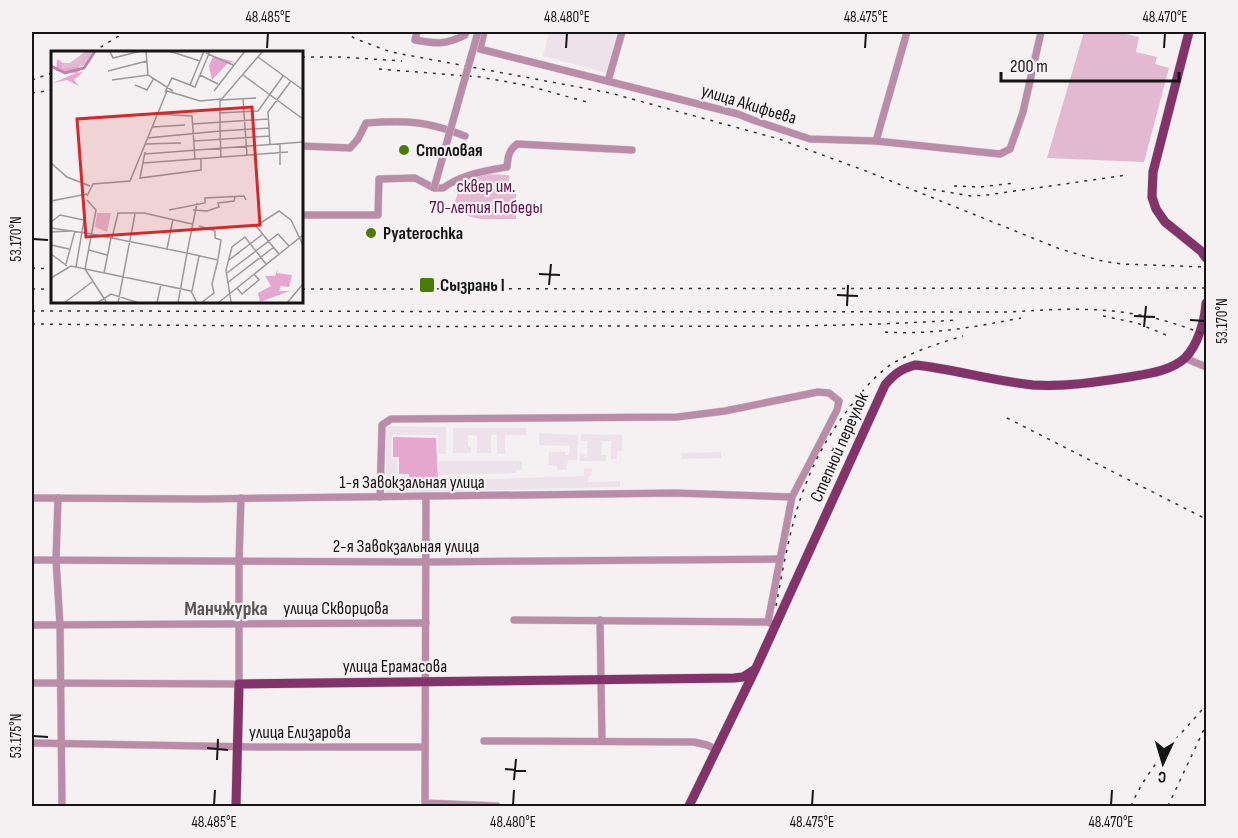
<svg xmlns="http://www.w3.org/2000/svg" width="1238" height="838" font-family="'Sofia Sans Condensed',sans-serif">
	<rect width="100%" height="100%" fill="#f5f1f3"/>
	<g fill="#ede2e9">
		<path d="M549 32H617L606 73 543 56Z"/>
		<path d="M386 426 446 427V454H438V435H392L391 459H397V476H408V486H436V481L584 476V469L592 468 591 476 588 477V482L620 481V487L386 493Z"/>
		<path d="M453 428H526V435H505V454H497V435H491V453H477V436L468 435V446L471 447V453H453Z"/>
		<path d="M539 433 578 435 577 460H568L566 470H557V466L548 465 549 452H565V455H569L570 446 539 445Z"/>
		<path d="M581 434 622 435V451L617 452V459H611V441H602L601 455H606V461H580V454H585V457H587V441H581Z"/>
		<path d="M721 452V458L682 459 681 453Z"/>
		<path d="M438 461H522V470H517L515 473 438 475Z"/>
	</g>
	<g fill="#e3b9d2">
		<path d="M1084 32H1118L1139 37 1136 52 1157 57 1155 64 1169 68 1144 162 1047 158Z"/>
		<path d="M484 174 509 175V191H516V219C496 218 462 225 455 202L461 180Z"/>
	</g>
	<path fill="#e6a7ce" d="M393 437 436 438 438 479H434V484H410L409 474H399V457H393Z"/>
	<g fill="none" stroke-linecap="round" stroke-linejoin="round">
		<g stroke="#d1ced0" stroke-width="8">
			<g id="minor">
				<path d="M417 32 415 40C437 44 445 45 465 35L466 32"/>
				<path d="M484 32 480 49 738 114 753 120 810 139 876 141 1000 154 1010 149 1023 112 1041 32"/>
				<path d="M608 81 622 32"/>
				<path d="M876 141 907 32"/>
				<path d="M302 146 350 148 358 139 366 123C406 120 427 121 465 136"/>
				<path d="M302 215H378L379 179 415 178 434 188H443C463 174 484 171 507 167 508 157 508 151 517 144L632 150"/>
				<path d="M1185 358 1206 367"/>
				<path d="M380 497 382 425 391 419 677 417 725 411 818 392 829 393 839 401 837 410 792 497 768 622"/>
				<path d="M426 497 425 803 497 806"/>
				<path d="M32 498 204 499 675 493 792 497"/>
				<path d="M58 498 56 560 60 625 62 806"/>
				<path d="M32 560 426 562 779 559"/>
				<path d="M514 620 768 622 772 624"/>
				<path d="M600 620 602 741"/>
				<path d="M32 625 426 623"/>
				<path d="M32 683 239 684V561L241 498"/>
				<path d="M484 741 694 742 707 745 717 750"/>
				<path d="M32 743 256 747H425"/>
			</g>
		</g>
		<g stroke="#d1ced0" stroke-width="10">
			<g id="major">
				<path d="M1189 32 1153 172 1152 197 1156 209 1165 222 1201 251 1206 258"/>
				<path d="M236 806 239 684 734 678 743 677 754 670"/>
				<path d="M689 806 756 668 885 385C894 374 901 369 915 365 954 369 993 381 1033 385 1065 387 1098 382 1129 377 1147 374 1171 371 1185 358 1198 345 1205 320 1206 303"/>
			</g>
		</g>
		<use href="#minor" stroke="#ba8ca8" stroke-width="7"/>
		<use href="#major" stroke="#823369" stroke-width="9"/>
		<g stroke="#333233" stroke-width="1.5" stroke-dasharray="3 6" stroke-linecap="butt">
			<path d="M344 32 356 39 391 52 610 93 779 139 866 171 1060 249 1102 261 1122 264 1206 267"/>
			<path d="M93 52 125 32"/>
			<path d="M302 57H341L402 61"/>
			<path d="M379 69 480 77 525 85 587 102"/>
			<path d="M32 80 52 73"/>
			<path d="M32 93 52 90"/>
			<path d="M954 186 980 187 1014 183"/>
			<path d="M924 188 971 196 987 195 1127 175"/>
			<path d="M32 268 52 269"/>
			<path d="M32 289H52"/>
			<path d="M302 289 1206 288"/>
			<path d="M32 311 1010 312C1086 307 1134 306 1206 335"/>
			<path d="M1103 316 1137 323 1166 335"/>
			<path d="M32 324C222 326 413 327 603 326 721 326 839 328 957 320"/>
			<path d="M885 332C934 335 973 327 1021 318"/>
			<path d="M1007 418 1206 519"/>
			<path d="M776 606C790 530 800 470 850 407 863 390 877 373 895 362 917 350 940 343 963 336"/>
			<path d="M1131 806C1148 766 1178 738 1206 705"/>
			<path d="M1168 806 1206 725"/>
		</g>
		<g stroke="#d1ced0" stroke-width="8" stroke-linecap="butt">
			<path id="minor-bridge" d="M434 188 478 32"/>
		</g>
		<use href="#minor-bridge" stroke="#ba8ca8" stroke-width="7"/>
	</g>
	<path fill="none" stroke="#161516" stroke-width="2" d="M267 48 268 33M566 48 567 33M865 48 866 33M1164 48 1165 33M33 239 48 240M539 274 560 275M549 285 551 264M837 295 858 296M847 306 848 285M1134 316 1155 317M1190 320 1205 321M1144 327 1146 306M33 736 48 737M207 748 228 750M217 760 218 739M505 769 526 771M514 780 516 759M214 805 215 790M513 805 514 790M812 805 813 790M1111 805 1112 790"/>
	<g fill="#4a7b05" stroke="#f5f1f3" stroke-width="2">
		<circle cx="404" cy="150" r="6"/>
		<circle cx="371" cy="233" r="6"/>
		<rect x="419" y="277" width="16" height="16" rx="3"/>
	</g>
	<g text-anchor="middle" stroke-width="4.5" stroke-linejoin="round" paint-order="stroke">
		<g font-size="18" fill="#161516" stroke="#f5f1f3">
			<text transform="translate(749 104) rotate(17)" y="6">улица Акифьева</text>
			<text transform="translate(839 447) rotate(-66)" y="6">Степной переулок</text>
			<text x="412" y="488">1-я Завокзальная улица</text>
			<text x="406" y="552">2-я Завокзальная улица</text>
			<text x="336" y="614">улица Скворцова</text>
			<text x="395" y="672">улица Ерамасова</text>
			<text x="300" y="738">улица Елизарова</text>
		</g>
		<g font-size="18" font-weight="bold" fill="#161516" stroke="#f5f1f3" text-anchor="start">
			<text x="416" y="156">Столовая</text>
			<text x="383" y="239">Pyaterochka</text>
			<text x="440" y="291">Сызрань I</text>
		</g>
		<g font-size="18" fill="#5b1347" stroke="#f5f1f3">
			<text x="486" y="192">сквер им.<tspan x="486" dy="21">70-летия Победы</tspan></text>
		</g>
		<g font-size="20" font-weight="bold" fill="#585556" stroke="#f5f1f3">
			<text x="226" y="615">Манчжурка</text>
		</g>
	</g>
	<g transform="translate(51 51)">
		<rect width="252" height="252" fill="#f5f1f3"/>
		<path d="M35 0 42 1 32 15 9 18 12 12H19ZM46 162H60L56 181 44 176Z" fill="#e3b9d2"/>
		<path d="M162 5 184 11 177 12 161 29 158 15ZM6 8 12 12 10 18 27 15 29 19 26 22 32 21 23 29 28 35 16 29 2 32 25 22 5 20ZM227 217 226 222 241 224 238 236 230 235 228 240H239L209 251 207 242 220 235 214 225H224Z" fill="#e6a7ce"/>
		<path fill="none" stroke="#bf82a8" stroke-width="3" d="M0 15 14 22 33 17 44 0"/>
		<path fill="none" stroke="#9c999b" stroke-width="1.5" d="M59 0 62 7 90 0M95 0 97 24M118 0 149 10M155 2 182 14M207 6 252 39M57 20 96 10M149 24 167 33M192 24 252 68M61 29 97 24 122 40M84 34 96 39 103 27M139 34 153 0M163 40 194 0M114 41 121 27 144 36 159 0M192 48 196 104M170 49 205 47M168 62 207 60 232 25M105 63 141 65 144 108M142 73 217 68M101 76 134 74M96 87 169 80V50L212 0M143 90 219 85M94 93 130 92M229 93V114M219 94 217 61 240 30M94 101 89 127 150 119V108M94 103 252 91M170 106 169 80 218 77M0 112 16 126 39 135M92 112 237 101M36 145 42 133 79 130 116 40 149 50 170 48M0 150 36 143M146 152 136 202 167 209 161 233 163 242 150 252M118 159 154 152V147L193 145 195 149M142 159 156 160 168 156 167 152 183 150 184 146M0 171 9 164 33 169 25 216M148 175 164 180V187L170 189 167 208M0 177 41 183M0 181 19 180M41 183 136 202 127 252M61 187 67 162H93L141 173M0 194 18 198M116 198 122 168M38 199 56 204M0 203 16 215M228 203 205 175 228 160 240 169 252 194M178 209 212 183M15 213 24 180M34 218 45 159 36 149M34 218 56 252M53 222 60 187M176 222 227 183 238 195M0 227 20 215 140 240 146 252M176 232 223 196M186 237 191 243 208 229 203 223M141 240 148 205M180 251 175 219 181 196 194 186 215 213M13 252 41 231M46 252 60 243 88 252M67 252 84 163M106 252 110 233M167 252 252 184M236 252 252 233"/>
		<path fill="#d62828" fill-opacity="0.15" stroke="#d62828" stroke-width="3" d="M201 56 209 174 35 186 26 68Z"/>
		<rect width="252" height="252" fill="none" stroke="#161516" stroke-width="3"/>
	</g>
	<rect width="1238" height="838" fill="none" stroke="#f5f1f3" stroke-width="66"/>
	<g transform="translate(1163 763) rotate(184)" stroke="#f5f1f3" stroke-width="4.5" paint-order="stroke">
	<path d="M0-4.5L10 22L0 15L-10 22Z" fill="#161516"/>
	<text y="-9" font-size="16" font-weight="bold" text-anchor="middle" fill="#161516">С</text>
	</g>
	<path d="M1001 72v9h178v-9" fill="none" stroke="#161516" stroke-width="3"/>
	<text x="1010" y="72" font-size="18" fill="#161516" stroke="#f5f1f3" stroke-width="4.5" paint-order="stroke">200 m</text>
	<rect x="33" y="33" width="1172" height="772" fill="none" stroke="#161516" stroke-width="2"/>
	<g font-size="15" text-anchor="middle" fill="#161516">
		<text x="268" y="22">48.485°E</text>
		<text x="567" y="22">48.480°E</text>
		<text x="866" y="22">48.475°E</text>
		<text x="1165" y="22">48.470°E</text>
		<text transform="translate(16 239) rotate(-90)" y="5">53.170°N</text>
		<text transform="translate(1222 321) rotate(-90)" y="5">53.170°N</text>
		<text transform="translate(16 736) rotate(-90)" y="5">53.175°N</text>
		<text x="214" y="827">48.485°E</text>
		<text x="513" y="827">48.480°E</text>
		<text x="812" y="827">48.475°E</text>
		<text x="1111" y="827">48.470°E</text>
	</g>
</svg>
